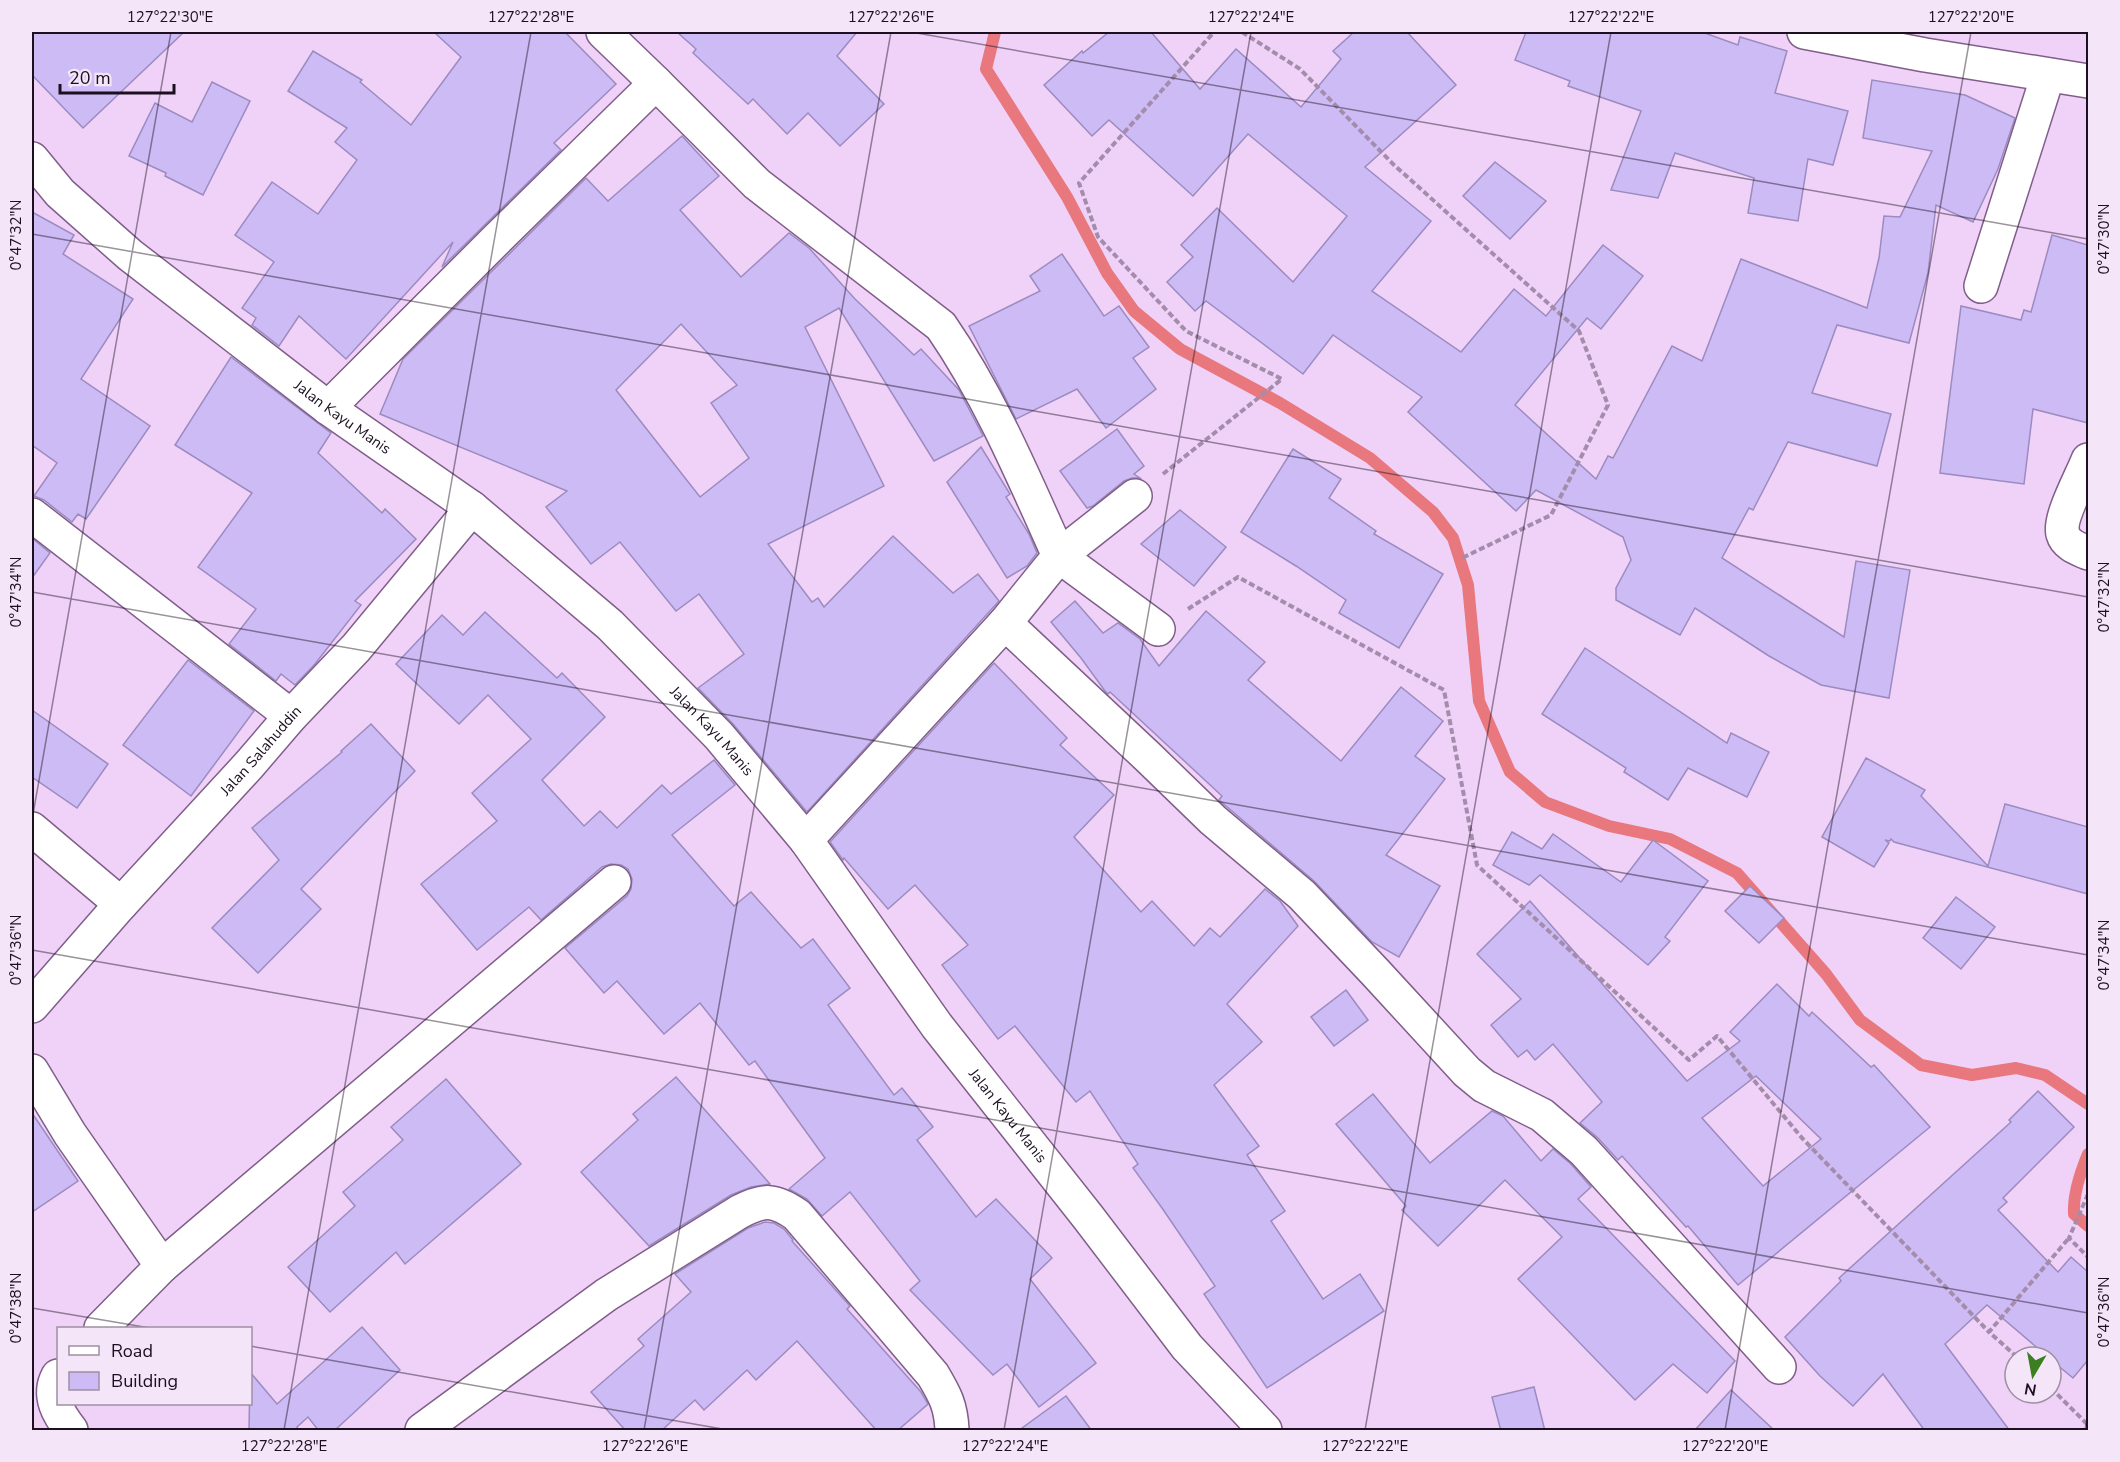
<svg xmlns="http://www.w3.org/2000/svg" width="2120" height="1462" font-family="'Nunito Sans',sans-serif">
	<rect width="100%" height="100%" fill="#f0d2f9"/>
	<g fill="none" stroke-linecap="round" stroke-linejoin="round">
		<g stroke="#e8787d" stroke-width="12">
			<path d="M995 32 986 69 1067 197 1107 273 1134 311 1180 349 1280 403 1370 458 1433 512 1453 538 1468 585 1479 701 1510 772 1545 802 1609 826 1670 839 1737 873 1826 974 1860 1020 1921 1065 1972 1075 2016 1068 2045 1075 2088 1104"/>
			<path d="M2088 1154C2080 1173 2073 1194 2074 1214L2088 1226"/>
		</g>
	</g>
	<g fill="#cdbbf6" stroke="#9b8bbf" stroke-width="1.5" fill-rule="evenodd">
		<path d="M32 32H184L83 128 32 75Z"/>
		<path d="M434 32H565L616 84 554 143 561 150 442 267 453 242 346 359 299 316 279 346 252 325 256 318 242 308 274 262 235 235 272 182 318 214 357 160 335 142 347 128 288 91 313 51 362 80 360 82 411 125 461 57Z"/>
		<path d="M677 32H857L837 56 884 104 840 146 808 113 787 134 753 99 748 104 693 53 696 49Z"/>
		<path d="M1109 32H1151L1200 89 1236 49 1301 107 1341 59 1333 51 1354 32H1407L1456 85 1365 167 1431 221 1372 291 1461 352 1514 289 1546 316 1603 245 1643 276 1601 329 1587 318 1515 405 1596 479 1608 456 1613 458 1672 346 1702 361 1741 259 1867 308 1879 258 1884 216 1900 217 1932 151 1863 138 1872 80 1965 95 2015 118 1998 169 1973 222 1936 205 1928 273 1909 343 1837 325 1812 393 1891 414 1877 466 1788 442 1753 510 1749 508 1722 558 1844 637 1856 561 1910 570 1889 698 1821 685 1769 656 1695 608 1680 635 1616 600V588L1631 560 1623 537 1536 490 1516 511 1408 412 1422 397 1333 335 1303 374 1206 301 1195 311 1167 282 1193 257 1181 245 1217 208 1293 282 1347 216 1248 134 1193 196 1109 120 1092 136 1044 85 1082 51 1083 53Z"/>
		<path d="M1526 32H1702L1738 45 1740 37 1787 51 1775 93 1848 111 1833 165 1808 159 1798 221 1748 213 1754 178 1675 153 1658 198 1611 190 1641 111 1568 86 1570 81 1515 60Z"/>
		<path d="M212 82 250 101 203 195 165 176 166 173 129 156 155 103 192 122Z"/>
		<path d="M682 136 719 176 680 210 741 277 789 233 809 248 855 299 914 355 921 349 959 390 983 436 934 461 839 308 805 327 884 486 768 544 812 602 818 598 824 607 893 536 953 593 978 574 999 601 807 812 733 724 698 688 744 654 699 594 676 611 620 542 591 564 546 507 567 491 380 414 403 359 586 178 608 201ZM681 324 737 385 711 403 749 458 700 497 616 390Z"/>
		<path d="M1495 162 1546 201 1510 239 1463 196Z"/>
		<path d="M32 212 74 235 63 254 133 299 81 379 150 426 86 519 78 514 72 522 44 500 34 496 57 463 32 445Z"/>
		<path d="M2052 235 2088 245V423L2033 409 2024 484 1940 473 1961 306 2021 320 2024 310 2031 312Z"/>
		<path d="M1062 254 1104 316 1119 306 1149 347 1133 358 1156 389 1106 428 1077 389 1016 419 969 326 1040 291 1030 276Z"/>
		<path d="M231 357 331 433 318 453 382 513 385 509 416 539 355 601 361 605 315 664 295 685 281 674 276 681 229 644 256 609 198 567 252 493 175 445Z"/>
		<path d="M1117 429 1144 466 1134 474 1140 478H1132L1124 481 1093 506 1087 508 1060 471Z"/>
		<path d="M981 447 1010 494 1006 497 1029 534 1037 553 1027 566 1007 578 947 482Z"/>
		<path d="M1293 449 1341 479 1329 498 1376 531 1374 534 1443 574 1399 648 1339 613 1346 600 1296 566 1241 532Z"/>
		<path d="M1180 510 1226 547 1194 586 1141 544Z"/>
		<path d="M32 538 50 553 32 578Z"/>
		<path d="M1075 601 1103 633 1118 623 1140 639 1159 666 1206 611 1265 662 1248 680 1341 761 1401 687 1443 721 1415 756 1445 779 1386 855 1440 886 1399 957 1372 942 1314 881 1226 806 1219 800 1222 796 1110 692 1108 694 1105 691 1081 658 1051 622Z"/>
		<path d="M485 612 557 678 562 673 605 717 542 780 584 826 600 811 617 828 662 785 671 794 714 760 735 785 672 835 734 906 751 892 801 948 813 939 850 988 828 1005 894 1095 902 1088 933 1127 917 1140 976 1217 996 1199 1052 1258 1030 1279 1096 1363 1039 1407 1007 1364 993 1375 910 1290 920 1281 850 1192 822 1216 807 1199 789 1189 825 1158 755 1061 749 1065 700 1003 664 1034 617 981 604 993 565 948 627 896 631 889 632 879 628 869 621 865 611 864 602 867 541 920 529 907 477 950 421 884 497 821 472 793 531 739 488 695 459 724 396 664 442 615 463 635Z"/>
		<path d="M1585 648 1727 743 1731 733 1769 752 1747 797 1688 768 1668 800 1624 772 1626 768 1542 714Z"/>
		<path d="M188 660 254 711 191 796 123 745Z"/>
		<path d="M994 663 1067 738 1060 745 1114 795 1074 837 1141 912 1152 901 1194 946 1210 928 1220 937 1265 889 1280 901 1298 926 1227 1004 1262 1042 1214 1085 1259 1146 1247 1155 1285 1211 1271 1221 1323 1299 1360 1274 1384 1311 1267 1388 1204 1294 1215 1286 1162 1208 1133 1168 1138 1164 1090 1091 1076 1102 1015 1026 998 1039 942 965 968 945 915 885 888 909 844 858 843 860 830 842Z"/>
		<path d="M32 710 108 764 77 808 32 777Z"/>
		<path d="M371 724 415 771 301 889 321 909 258 973 212 928 279 860 252 828 342 752 341 751Z"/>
		<path d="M1866 758 1925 790 1921 796 1988 866 2005 804 2088 827V894L1894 842 1891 839 1890 841 1885 840 1889 843 1874 867 1822 837Z"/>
		<path d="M1512 832 1542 849 1553 834 1621 882 1653 840 1708 881 1665 937 1670 941 1648 965 1540 875 1529 885 1493 865Z"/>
		<path d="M1750 886 1784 918 1759 943 1725 911Z"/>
		<path d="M1956 897 1995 927 1961 969 1923 938Z"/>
		<path d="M1530 901 1687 1081 1740 1041 1730 1032 1777 984 1809 1016 1812 1012 1871 1067 1874 1065 1930 1127 1738 1285 1688 1226 1686 1227 1622 1156 1618 1160 1598 1138 1580 1123 1602 1102 1553 1044 1535 1060 1527 1050 1518 1057 1491 1025 1521 999 1477 954ZM1756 1076 1821 1139 1763 1186 1702 1118Z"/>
		<path d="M1346 990 1368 1020 1334 1046 1311 1017Z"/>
		<path d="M676 1077 770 1184 751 1187 731 1195 649 1246 581 1172 638 1120 633 1114Z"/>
		<path d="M446 1079 521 1164 405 1264 396 1252 330 1312 288 1267 355 1206 343 1192 403 1140 391 1127Z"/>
		<path d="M2038 1091 2074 1127 2003 1198 2007 1202 1998 1210 2058 1272 2071 1257 2088 1272V1360L2073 1378 2051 1360V1357H2048L1987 1305 1945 1344 2010 1431H1925L1883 1374 1853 1406 1820 1376 1785 1337 1841 1281 1839 1278 2011 1122 2009 1120Z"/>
		<path d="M1373 1094 1430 1163 1492 1111 1503 1116 1541 1161 1553 1149 1571 1164 1591 1187 1578 1199 1735 1361 1707 1393 1673 1364 1635 1400 1518 1279 1562 1237 1505 1180 1438 1246 1402 1210 1406 1206 1336 1124Z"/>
		<path d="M32 1113 78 1181 32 1212Z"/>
		<path d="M765 1222 774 1223 784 1229 793 1240 792 1241 850 1306 847 1309 921 1392 928 1404 897 1431H877L797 1341 756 1380 747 1370 704 1410 695 1400 661 1431H626L591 1392 644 1346 638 1339 691 1292 675 1274 748 1228Z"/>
		<path d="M362 1327 400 1370 334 1431H319L308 1417 297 1427 299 1431H249L250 1372 277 1404Z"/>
		<path d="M1534 1387 1545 1431H1501L1492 1397Z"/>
		<path d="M1731 1390 1775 1431H1694Z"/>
		<path d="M1066 1396 1092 1431H1018Z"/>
	</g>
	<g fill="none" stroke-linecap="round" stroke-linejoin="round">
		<g stroke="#805e8a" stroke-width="36">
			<g id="street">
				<path d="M1804 32 1925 55 2088 81"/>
				<path d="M656 83 757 184 941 326C990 397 1024 478 1059 556L1005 623 806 840"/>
				<path id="s1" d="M32 159 60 193 130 255 328 408 472 508 610 625 719 736 806 840 937 1026 1088 1217 1187 1347 1265 1430"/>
				<path d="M1981 286 2048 75"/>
				<path d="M328 408 496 240 656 83 603 32"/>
				<path d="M2088 460C2082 476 2058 519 2063 534 2066 545 2079 549 2088 553"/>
				<path d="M1135 496 1059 556 1158 629"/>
				<path d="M32 515 291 716"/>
				<path d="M1005 623 1148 757 1213 820 1302 895 1375 972 1467 1072 1484 1086 1542 1115 1584 1151 1779 1367"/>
				<path id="s2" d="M32 829 121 904 249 765 291 716 356 648 472 508"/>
				<path d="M32 1006 121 904"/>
				<path d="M32 1071 70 1134 162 1266 101 1328"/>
				<path d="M162 1266 614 882"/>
				<path d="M58 1376C47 1396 59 1415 71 1430"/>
				<path d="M422 1430 606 1295 739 1212C764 1199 774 1199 797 1215L933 1375C945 1395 951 1406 952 1430"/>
			</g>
		</g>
		<g stroke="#a48cab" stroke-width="4" stroke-dasharray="6 3" stroke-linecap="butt">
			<path d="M1242 32 1300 69 1394 165 1579 331 1608 405 1551 515 1462 558"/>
			<path d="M1163 474 1282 379 1186 331 1098 237 1079 183 1214 32"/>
			<path d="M1188 609 1238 577 1444 690 1477 865 1689 1060 1717 1036 1802 1138 1989 1332"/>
			<path d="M2088 1194 2069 1238 2088 1257"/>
			<path d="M2017 1357 1989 1332 2069 1238"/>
			<path d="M2051 1388 2088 1425"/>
		</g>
		<use href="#street" stroke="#fff" stroke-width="33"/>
	</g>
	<path fill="none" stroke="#1c0f20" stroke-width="1.5" stroke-opacity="0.45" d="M911 32 2088 239M32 234 2088 597M32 592 2088 955M32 820 171 32M32 950 2088 1313M32 1308 150 1328M250 1346 728 1430M284 1430 531 32M644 1430 891 32M1004 1430 1251 32M1365 1430 1611 32M1725 1430 1971 32M2085 1430 2088 1411"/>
	<g text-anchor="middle" stroke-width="6" stroke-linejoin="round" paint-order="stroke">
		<g font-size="15" fill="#1c0f20" stroke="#f5e5f9">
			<text dy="5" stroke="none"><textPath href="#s1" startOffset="405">Jalan Kayu Manis</textPath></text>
			<text dy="5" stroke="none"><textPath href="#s1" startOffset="891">Jalan Kayu Manis</textPath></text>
			<text dy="5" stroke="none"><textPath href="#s2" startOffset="324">Jalan Salahuddin</textPath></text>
			<text dy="5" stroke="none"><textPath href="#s1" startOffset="1377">Jalan Kayu Manis</textPath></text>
		</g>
	</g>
	<rect width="2120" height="1462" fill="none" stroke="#f5e5f9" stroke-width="66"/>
	<rect x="57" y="1327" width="195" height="78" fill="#f5e5f9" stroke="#9e8fa2" stroke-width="1.5"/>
	<rect x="69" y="1346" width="30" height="9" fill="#ffffff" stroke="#9e8fa2" stroke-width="1.5"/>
	<text x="111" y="1357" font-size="18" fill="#1c0f20">Road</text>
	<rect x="69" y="1372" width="30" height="18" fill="#cdbbf6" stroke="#9e8fa2" stroke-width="1.5"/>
	<text x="111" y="1387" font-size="18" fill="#1c0f20">Building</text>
	<g transform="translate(2033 1375) rotate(190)"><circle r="28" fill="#f5e5f9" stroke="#9e8fa2" stroke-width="1.5"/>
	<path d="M0-4.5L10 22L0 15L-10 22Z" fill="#3c7f20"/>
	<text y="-9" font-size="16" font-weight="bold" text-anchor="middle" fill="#1c0f20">N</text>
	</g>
	<path d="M60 84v9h114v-9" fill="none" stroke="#1c0f20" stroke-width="3"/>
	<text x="69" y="84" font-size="18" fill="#1c0f20" stroke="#f5e5f9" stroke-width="4.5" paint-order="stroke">20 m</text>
	<rect x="33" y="33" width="2054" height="1396" fill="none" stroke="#1c0f20" stroke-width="2"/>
	<g font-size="15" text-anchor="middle" fill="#1c0f20">
		<text x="170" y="22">127°22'30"E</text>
		<text x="531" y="22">127°22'28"E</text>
		<text x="891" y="22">127°22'26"E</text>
		<text x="1251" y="22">127°22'24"E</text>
		<text x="1611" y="22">127°22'22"E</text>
		<text x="1971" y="22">127°22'20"E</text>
		<text transform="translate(16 235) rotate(-90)" y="5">0°47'32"N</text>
		<text transform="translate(2104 239) rotate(-90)" y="5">0°47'30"N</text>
		<text transform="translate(16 592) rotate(-90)" y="5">0°47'34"N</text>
		<text transform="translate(2104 597) rotate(-90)" y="5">0°47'32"N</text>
		<text transform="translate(16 950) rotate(-90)" y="5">0°47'36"N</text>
		<text transform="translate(2104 955) rotate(-90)" y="5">0°47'34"N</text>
		<text transform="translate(16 1308) rotate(-90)" y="5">0°47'38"N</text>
		<text transform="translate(2104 1312) rotate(-90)" y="5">0°47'36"N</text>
		<text x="284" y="1451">127°22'28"E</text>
		<text x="645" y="1451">127°22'26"E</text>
		<text x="1005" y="1451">127°22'24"E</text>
		<text x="1365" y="1451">127°22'22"E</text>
		<text x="1725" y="1451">127°22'20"E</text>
	</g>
</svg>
